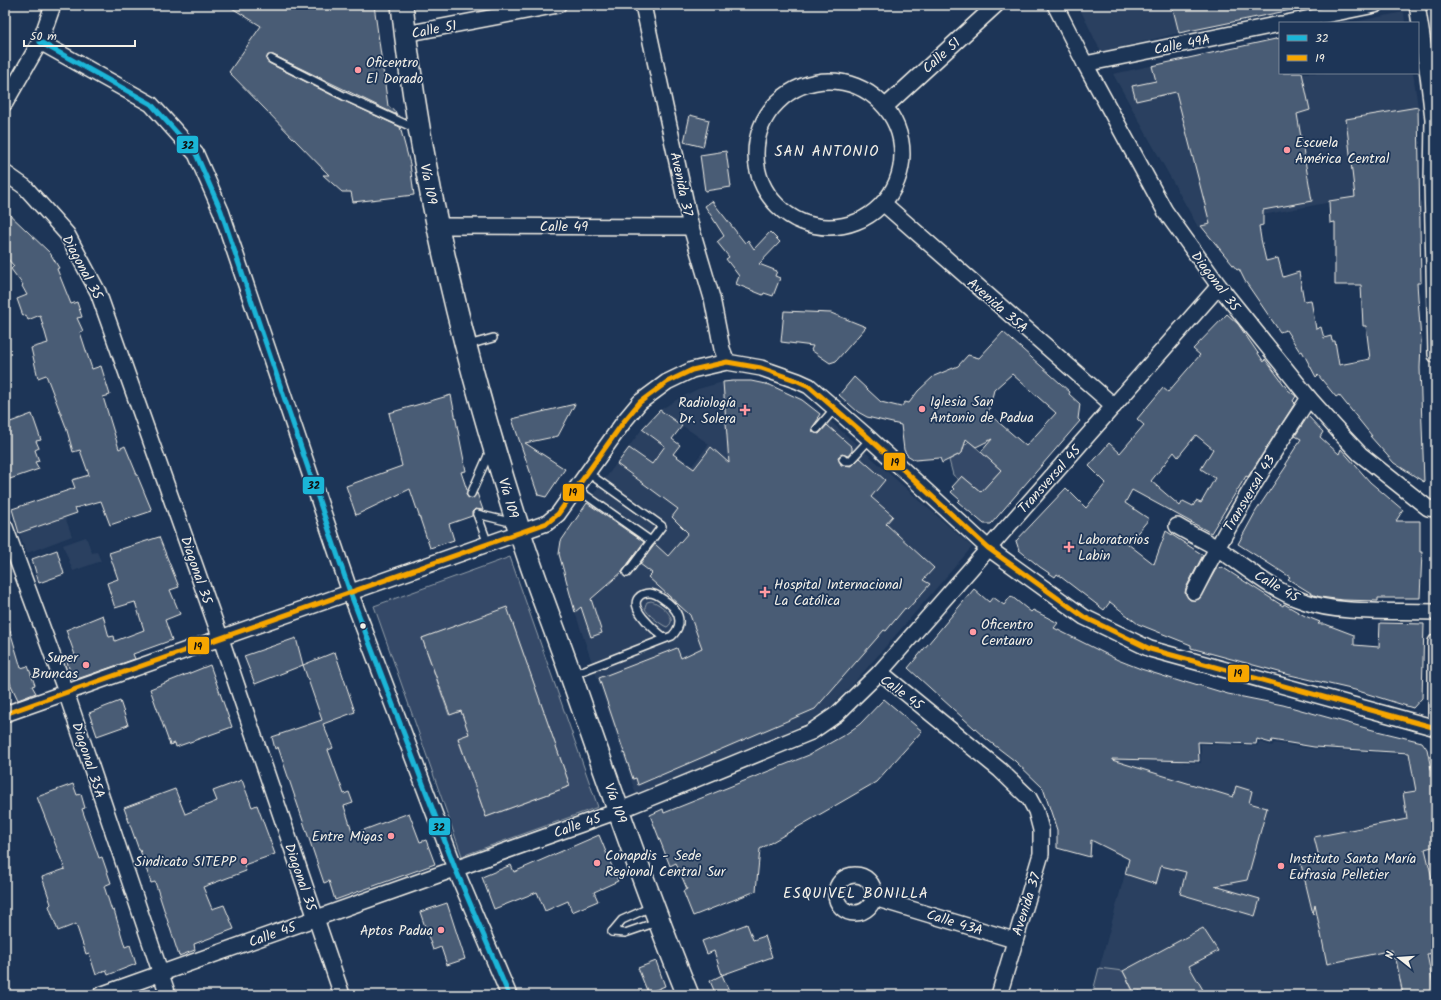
<svg xmlns="http://www.w3.org/2000/svg" width="1441" height="1000" font-family="Kalam,sans-serif">
	<rect width="100%" height="100%" fill="#1d3557"/>
	<filter id="ink" filterUnits="userSpaceOnUse"><feTurbulence type="fractalNoise" baseFrequency=".025" numOctaves="2"/><feDisplacementMap in="SourceGraphic" scale="8" xChannelSelector="R" yChannelSelector="G"/><feConvolveMatrix kernelMatrix="1 2 1 2 8 2 1 2 1" color-interpolation-filters="sRGB"/></filter>
	<g filter="url(#ink)">
		<g fill="#2a4060">
			<path d="M1078 5H1172L1179 33 1101 52Z"/>
			<path d="M1404 12 1405 23H1349Z"/>
			<path d="M1280 38V73H1413L1418 107 1420 194 1364 201 1363 196 1198 227 1113 74Z"/>
			<path d="M723 382 729 462H748L773 386 803 399 821 413 972 547 853 684 830 707 808 722 763 743 636 794 575 612 621 573 643 542 587 503 642 429 692 466 709 444 660 410 678 399 698 389Z"/>
			<path d="M65 517 72 536 27 553 19 533Z"/>
			<path d="M86 537 92 553 97 552 101 561 73 571 63 545Z"/>
			<path d="M1112 735 1172 751 1184 763H1201V744L1257 746 1259 742 1272 746 1274 743 1314 749 1432 756 1436 776V995H1092L1129 859 1101 845 1110 808Z"/>
		</g>
		<g fill="#354a67" stroke="#949ea8" fill-rule="evenodd">
			<path d="M969 441 1001 470 981 492 962 476 959 480 953 475 949 460 962 453 964 446Z"/>
			<path d="M510 557 598 807 462 856 374 606ZM507 608 570 786 486 817 458 739 469 734 461 711 449 715 422 638Z"/>
			<path d="M651 601C660 603 680 619 667 627 663 626 646 614 645 608 645 606 646 604 647 602Z"/>
			<path d="M1099 968 1123 971 1134 994 1140 991 1142 995H1092Z"/>
		</g>
		<g fill="none" stroke-linecap="round" stroke-linejoin="round">
			<path stroke="#9aa2ab" stroke-width="4.5" d="M5 21 7 19 8 5"/>
		</g>
		<g fill="#485b74" stroke="#f4f1e8" fill-rule="evenodd">
			<path d="M227 5H374L388 106 395 111 397 115 273 55H268L266 60 269 63 342 100 400 127 410 164 414 195 353 202 351 192H342L323 175H329L229 72 261 26Z"/>
			<path d="M1172 5H1290L1291 10 1179 33Z"/>
			<path d="M1280 38V73H1302L1310 110 1297 114 1312 201 1263 210V225L1259 226 1261 239 1266 261 1278 258 1283 277 1299 272 1304 301 1311 300 1316 329 1321 327 1324 338 1331 336 1332 341H1335L1339 365 1370 359 1366 326H1363L1361 285H1335V222L1330 223 1329 201 1355 197 1346 119 1418 107 1421 283H1417L1421 341 1420 368 1424 482 1394 463 1370 436H1372L1339 395 1336 397 1318 375 1316 377 1302 351 1300 352 1286 330 1280 332 1245 281 1239 269 1237 270 1201 226 1210 224 1176 92 1136 101 1132 86 1156 81 1152 66Z"/>
			<path d="M690 115 709 120 703 147 684 142Z"/>
			<path d="M726 151 731 187 705 191 700 155Z"/>
			<path d="M712 201 745 243 748 240 754 249 770 232 780 242 759 264 777 271 775 276 780 278 773 296 764 293 763 295 736 284 739 276 726 259 729 257 717 242 724 236 705 206Z"/>
			<path d="M5 210 50 253 59 268 57 269 71 304 77 302 82 317 77 318 83 331 80 332 92 369 101 366 110 395 103 397 119 449 125 446 152 511 110 525 101 501 75 508 77 513 19 533 12 509 75 488 72 480 89 475 80 450 73 452 66 427 46 375 38 378 31 348 48 343 40 315 28 320 26 315 23 316 17 299 27 295 22 286 23 285 11 269 14 266 5 256Z"/>
			<path d="M784 311 831 313 866 327 836 361 830 363 811 350 813 346 781 342Z"/>
			<path d="M1227 314 1238 324 1264 362 1265 359 1288 390 1296 396 1293 401 1295 403 1248 477 1246 476 1211 533 1132 490 1125 503 1149 519 1128 544 1154 564 1166 531 1203 555 1186 588 1185 593 1190 600 1199 599 1216 569 1222 567 1283 606 1284 604 1305 616 1320 622 1318 624H1325L1354 635V645L1379 647 1380 623 1424 624 1422 698 1413 708 1355 690 1290 675 1191 648V645L1138 624 1110 602 1104 610 1057 574 1055 577 1040 567 1019 550 1016 541 1066 488 1086 508 1106 483 1089 466 1109 443 1120 453 1144 425 1137 419 1163 388 1168 392 1200 355 1193 349ZM1196 435 1213 449 1201 469 1215 478 1201 503 1196 501 1193 506 1183 501 1180 506 1151 481 1174 452 1178 457Z"/>
			<path d="M1003 332 1070 392 1069 394 1080 404 1078 419 1080 421 991 524H984L958 502 960 500 951 492 954 489 952 487 962 476 981 492 1001 470 981 452 992 439 976 447 966 439 962 453 942 463 940 458 915 460 907 455 904 450 901 425 867 417 858 412 839 395 854 377 881 402 901 407 905 402 909 403 918 391 934 376 958 366 968 355 979 358ZM1012 374 1056 413 1026 446 988 413 994 390Z"/>
			<path d="M733 381H751L770 385 802 400 820 414 818 417 819 418 812 428 813 432 819 434 827 425 852 447V451L848 456 842 454 838 457 841 465 852 466 860 458 885 480 871 497 893 516 886 524 934 568 923 580 930 584 907 610 905 608 886 631 884 630 815 709 638 785 636 778 633 779 599 678 677 648 681 658 702 648 690 615 648 577 652 573 640 564 655 544 668 556 688 533 672 517 678 509 617 464 629 448 652 464 665 446 642 429 660 410 682 426 672 439 680 445 673 454 694 469 711 447 729 463 723 382Z"/>
			<path d="M451 395 466 471 461 472 467 490 466 495 469 498 472 499 477 493 483 510 475 509 472 512V516L449 524 454 540 430 548 410 489 356 515 346 486 402 466 389 413Z"/>
			<path d="M575 404 558 436 525 443 565 469 546 497 538 495 512 419Z"/>
			<path d="M32 414 41 440 36 441 39 448 35 450 39 461 35 462 39 469 7 480 5 472V424Z"/>
			<path d="M1308 416 1323 432 1320 437 1339 454 1341 449 1370 482 1403 510 1396 521H1420V552H1422L1420 598H1378V601L1343 600 1320 597 1314 595 1288 579 1290 577 1238 544 1256 511 1287 465 1285 464 1301 439 1295 436Z"/>
			<path d="M587 503 644 542 622 572 591 599 602 633 591 637 581 607 575 612 559 554 561 541Z"/>
			<path d="M159 537 179 587 170 590 180 614 165 620 172 640 133 654 135 659 77 679 72 678 66 658 75 655 66 630 103 615 109 637 114 636 115 641 144 630 135 602 115 608 107 583 118 579 109 553Z"/>
			<path d="M57 550 64 574 39 583 32 559Z"/>
			<path d="M974 589 989 602 993 597 1004 605 1011 596 1031 612 1033 610 1058 623 1054 628 1118 660 1141 669 1185 683V681L1228 694 1283 705 1373 730 1422 742 1427 749 1436 794V832L1432 833 1435 846 1425 849 1436 895V953L1427 954 1435 995H1403L1396 959H1394L1392 950 1327 964 1315 905 1313 914 1300 860 1319 857 1314 837 1407 819 1403 793 1416 791 1409 753 1314 747 1272 740 1271 743 1257 739 1256 744 1198 742 1199 761 1112 759V760L1233 797 1236 786 1252 791 1249 803 1267 808 1247 880 1215 886 1260 899 1255 916 1180 894 1186 872 1161 866 1156 884 1125 874 1129 859 1091 840 1090 857 1057 848V830L1043 788 1015 761 985 738 908 668Z"/>
			<path d="M507 607 570 786 486 817 458 738 469 734 461 711 450 715 422 638Z"/>
			<path d="M8 624 21 668 28 666 35 685 32 686 36 693 18 700 10 683 7 669 5 670V625Z"/>
			<path d="M296 638 303 665 255 684 244 656Z"/>
			<path d="M335 652 355 712 323 724 333 748 328 750 344 794 349 792 353 803 344 806 353 834 409 813 420 842 426 840 435 864 335 900 329 881 324 883 278 747 275 749 272 737 322 720 303 665Z"/>
			<path d="M210 665 232 727 176 747 175 743 170 745 150 689Z"/>
			<path d="M884 699 922 731 876 782 760 849 756 891 693 916 683 891 687 889 676 863 670 866 650 815 663 809 664 813 809 755 846 734 860 724Z"/>
			<path d="M120 701 128 725 97 736 89 713Z"/>
			<path d="M242 780 252 807 257 805 275 854 244 865 246 871 203 887 212 909 224 905 234 929 194 944 195 950 179 956 155 882 151 883 140 850H139L124 808 175 789 185 814 217 801 213 791Z"/>
			<path d="M73 784 77 795 81 794 85 808 82 809 99 858 102 857 111 883 104 886 112 911 114 910 125 947 130 945 136 964 108 975 106 970 96 975 89 953 86 954 76 924 58 931 49 906 51 904 42 877 65 869 37 797Z"/>
			<path d="M599 835 618 881 594 892 598 901 572 912 568 901 545 911 537 892 494 909 482 877 511 865 514 872Z"/>
			<path d="M447 903 465 959 447 965 441 947 433 950 420 912Z"/>
			<path d="M747 924 753 940 765 936 772 957 722 975 714 951 707 954 702 941Z"/>
			<path d="M1203 928 1218 951 1189 966 1206 995H1142L1140 991 1135 994 1123 971Z"/>
			<path d="M656 961 665 986 648 993 638 968Z"/>
			<path d="M722 975 731 995H716L710 981Z"/>
		</g>
		<g fill="none" stroke-linecap="round" stroke-linejoin="round">
			<g stroke="#f4f1e8" stroke-width="10">
				<g id="lane">
					<path d="M271 59 344 96 416 129"/>
					<path d="M468 345 493 338"/>
					<path d="M817 429 835 408"/>
					<path d="M843 459 845 461H850L870 439"/>
					<path d="M588 473 662 526 627 573"/>
					<path d="M577 489 651 541"/>
					<path d="M471 494 490 451"/>
					<path d="M477 514 514 523"/>
					<path d="M477 514 488 544"/>
					<path d="M572 675 672 636C686 622 677 608 663 599 659 596 654 593 649 593 645 593 640 595 638 598 629 609 657 632 665 638"/>
					<path d="M612 932 622 920 651 907"/>
					<path d="M612 932 625 933 657 922"/>
				</g>
			</g>
			<g stroke="#f4f1e8" stroke-width="18">
				<g id="street">
					<path d="M643 5 691 227 712 298 722 349 727 362"/>
					<path d="M1055 5 1085 64 1165 211 1219 286 1309 398 1343 436 1360 454 1428 508 1436 509"/>
					<path d="M1417 5 1428 75 1433 119 1432 182 1436 355"/>
					<path d="M1286 23 1375 5"/>
					<path d="M405 34 558 5"/>
					<path d="M40 42 151 104 196 154 221 211 350 592 455 868 509 995"/>
					<path d="M1085 64 1280 24"/>
					<circle cx="829" cy="154" r="73"/>
					<path d="M5 103 40 42 53 5"/>
					<path d="M886 106 996 5"/>
					<path d="M5 173 25 187 67 234 98 292 221 639 342 995"/>
					<path d="M883 203 1114 406"/>
					<path d="M437 226 691 227"/>
					<path d="M1177 526C1190 534 1204 540 1217 548 1245 566 1271 590 1303 601 1340 615 1396 610 1436 612"/>
					<path d="M5 527 66 692 168 995"/>
					<path d="M1194 592C1228 524 1267 461 1309 398"/>
					<path d="M1436 642V715"/>
					<path d="M880 672 1219 286"/>
					<path d="M5 714 547 523 558 514 625 420 640 402 667 382 692 370 727 362 761 368 798 381 809 386 870 439 988 548 1084 617 1150 649 1436 728"/>
					<circle cx="855" cy="894" r="19"/>
					<path d="M874 898 1014 940"/>
					<path d="M100 995 618 811 811 732 837 714 880 672 1000 770 1029 798 1036 811 1041 830V854L999 995"/>
				</g>
			</g>
			<g stroke="#f4f1e8" stroke-width="24">
				<path id="secondary" d="M402 5C421 182 464 357 518 526 533 576 553 624 570 673 608 781 645 889 688 995"/>
			</g>
			<use href="#lane" stroke="#1d3557" stroke-width="7"/>
			<use href="#street" stroke="#1d3557" stroke-width="15"/>
			<use href="#secondary" stroke="#1d3557" stroke-width="21"/>
			<g stroke="#1d3557" stroke-width="8">
				<path id="bus-1" d="M40 42 151 104 196 154 221 211 350 592 455 868 509 995"/>
			</g>
			<g stroke="#1d3557" stroke-width="8">
				<path id="bus-2" d="M5 714 547 523 558 514 625 420 640 402 667 382 692 370 727 362 761 368 798 381 809 386 870 439 988 548 1084 617 1150 649 1436 728"/>
			</g>
			<use href="#bus-1" stroke="#1ab6d8" stroke-width="5"/>
			<use href="#bus-2" stroke="#f7a600" stroke-width="5"/>
		</g>
	</g>
	<g fill="#ff9aa2" stroke="#1d3557" stroke-width="1.5">
		<circle cx="358" cy="70" r="4"/>
		<circle cx="1287" cy="150" r="4"/>
		<circle cx="922" cy="409" r="4"/>
		<path d="M743 404h4v4h4v4h-4v4h-4v-4h-4v-4h4z"/>
		<path d="M1067 541h4v4h4v4h-4v4h-4v-4h-4v-4h4z"/>
		<path d="M763 586h4v4h4v4h-4v4h-4v-4h-4v-4h4z"/>
		<circle cx="973" cy="632" r="4"/>
		<circle cx="86" cy="665" r="4"/>
		<circle cx="391" cy="836" r="4"/>
		<circle cx="244" cy="861" r="4"/>
		<circle cx="597" cy="863" r="4"/>
		<circle cx="1281" cy="866" r="4"/>
		<circle cx="441" cy="930" r="4"/>
	</g>
	<circle fill="#f4f1e8" stroke="#1d3557" stroke-width="1.5" cx="363" cy="626" r="3.5"/>
	<g text-anchor="middle" stroke-width="3.5" stroke-linejoin="round" paint-order="stroke">
		<g font-size="14" fill="#f4f1e8" stroke="#1d3557">
			<text transform="translate(434 29) rotate(-11)" y="5">Calle 51</text>
			<text transform="translate(1182 44) rotate(-11)" y="5">Calle 49A</text>
			<text transform="translate(941 55) rotate(-42)" y="5">Calle 51</text>
			<text transform="translate(429 184) rotate(79)" y="5">Vía 109</text>
			<text transform="translate(682 184) rotate(78)" y="5">Avenida 37</text>
			<text x="564" y="231">Calle 49</text>
			<text transform="translate(83 267) rotate(62)" y="5">Diagonal 35</text>
			<text transform="translate(1216 281) rotate(53)" y="5">Diagonal 35</text>
			<text transform="translate(998 305) rotate(41)" y="5">Avenida 35A</text>
			<text transform="translate(1049 479) rotate(-48)" y="5">Transversal 45</text>
			<text transform="translate(1249 493) rotate(-59)" y="5">Transversal 43</text>
			<text transform="translate(509 498) rotate(74)" y="5">Vía 109</text>
			<text transform="translate(197 570) rotate(71)" y="5">Diagonal 35</text>
			<text transform="translate(1277 586) rotate(30)" y="5">Calle 45</text>
			<text transform="translate(902 692) rotate(36)" y="5">Calle 45</text>
			<text transform="translate(89 760) rotate(72)" y="5">Diagonal 35A</text>
			<text transform="translate(616 803) rotate(70)" y="5">Vía 109</text>
			<text transform="translate(577 825) rotate(-19)" y="5">Calle 45</text>
			<text transform="translate(301 877) rotate(71)" y="5">Diagonal 35</text>
			<text transform="translate(1026 904) rotate(-72)" y="5">Avenida 37</text>
			<text transform="translate(955 922) rotate(17)" y="5">Calle 43A</text>
			<text transform="translate(272 934) rotate(-20)" y="5">Calle 45</text>
		</g>
		<g font-size="14" fill="#f4f1e8" stroke="#1d3557" text-anchor="start">
			<text x="366" y="67">Oficentro<tspan x="366" dy="16">El Dorado</tspan></text>
			<text x="1295" y="147">Escuela<tspan x="1295" dy="16">América Central</tspan></text>
			<text x="930" y="406">Iglesia San<tspan x="930" dy="16">Antonio de Padua</tspan></text>
			<text x="736" y="407" text-anchor="end">Radiología<tspan x="736" dy="16">Dr. Solera</tspan></text>
			<text x="1078" y="544">Laboratorios<tspan x="1078" dy="16">Labin</tspan></text>
			<text x="774" y="589">Hospital Internacional<tspan x="774" dy="16">La Católica</tspan></text>
			<text x="981" y="629">Oficentro<tspan x="981" dy="16">Centauro</tspan></text>
			<text x="78" y="662" text-anchor="end">Super<tspan x="78" dy="16">Bruncas</tspan></text>
			<text x="383" y="841" text-anchor="end">Entre Migas</text>
			<text x="605" y="860">Conapdis - Sede<tspan x="605" dy="16">Regional Central Sur</tspan></text>
			<text x="1289" y="863">Instituto Santa María<tspan x="1289" dy="16">Eufrasia Pelletier</tspan></text>
			<text x="236" y="866" text-anchor="end">Sindicato SITEPP</text>
			<text x="433" y="935" text-anchor="end">Aptos Padua</text>
		</g>
		<g font-size="15" letter-spacing="1" fill="#f4f1e8" stroke="#1d3557">
			<text x="827" y="156">SAN ANTONIO</text>
			<text x="856" y="898">ESQUIVEL BONILLA</text>
		</g>
	</g>
	<g stroke="#1d3557" stroke-width="1.5">
		<rect x="176" y="135" width="23" height="19" rx="4" fill="#1ab6d8"/>
		<rect x="883" y="452" width="23" height="19" rx="4" fill="#f7a600"/>
		<rect x="302" y="476" width="23" height="19" rx="4" fill="#1ab6d8"/>
		<rect x="562" y="483" width="23" height="19" rx="4" fill="#f7a600"/>
		<rect x="187" y="636" width="23" height="19" rx="4" fill="#f7a600"/>
		<rect x="1227" y="664" width="23" height="19" rx="4" fill="#f7a600"/>
		<rect x="428" y="817" width="23" height="19" rx="4" fill="#1ab6d8"/>
	</g>
	<g font-size="11" text-anchor="middle" font-weight="bold" fill="#111">
		<text x="188" y="149">32</text>
		<text x="895" y="466">19</text>
		<text x="314" y="489">32</text>
		<text x="573" y="496">19</text>
		<text x="198" y="650">19</text>
		<text x="1238" y="677">19</text>
		<text x="439" y="831">32</text>
	</g>
	<rect width="1441" height="1000" fill="none" stroke="#1d3557" stroke-width="20"/>
	<rect x="10" y="10" width="1421" height="980" fill="none" stroke="#f4f1e8" stroke-width="1.5" filter="url(#ink)"/>
	<rect x="1279" y="22" width="140" height="52" fill="#1d3557" stroke="#738091"/>
	<rect x="1287" y="35" width="20" height="6" fill="#1ab6d8" stroke="#738091"/>
	<text x="1315" y="42" font-size="12" fill="#f4f1e8">32</text>
	<rect x="1287" y="55" width="20" height="6" fill="#f7a600" stroke="#738091"/>
	<text x="1315" y="62" font-size="12" fill="#f4f1e8">19</text>
	<g transform="translate(1399 958) rotate(287)" stroke="#1d3557" stroke-width="3" paint-order="stroke">
	<path d="M0-3L7 15L0 10L-7 15Z" fill="#f4f1e8"/>
	<text y="-6" font-size="11" font-weight="bold" text-anchor="middle" fill="#f4f1e8">N</text>
	</g>
	<path d="M24 40v6h111v-6" fill="none" stroke="#f4f1e8" stroke-width="2"/>
	<text x="30" y="40" font-size="12" fill="#f4f1e8" stroke="#1d3557" stroke-width="3" paint-order="stroke">50 m</text>
</svg>
